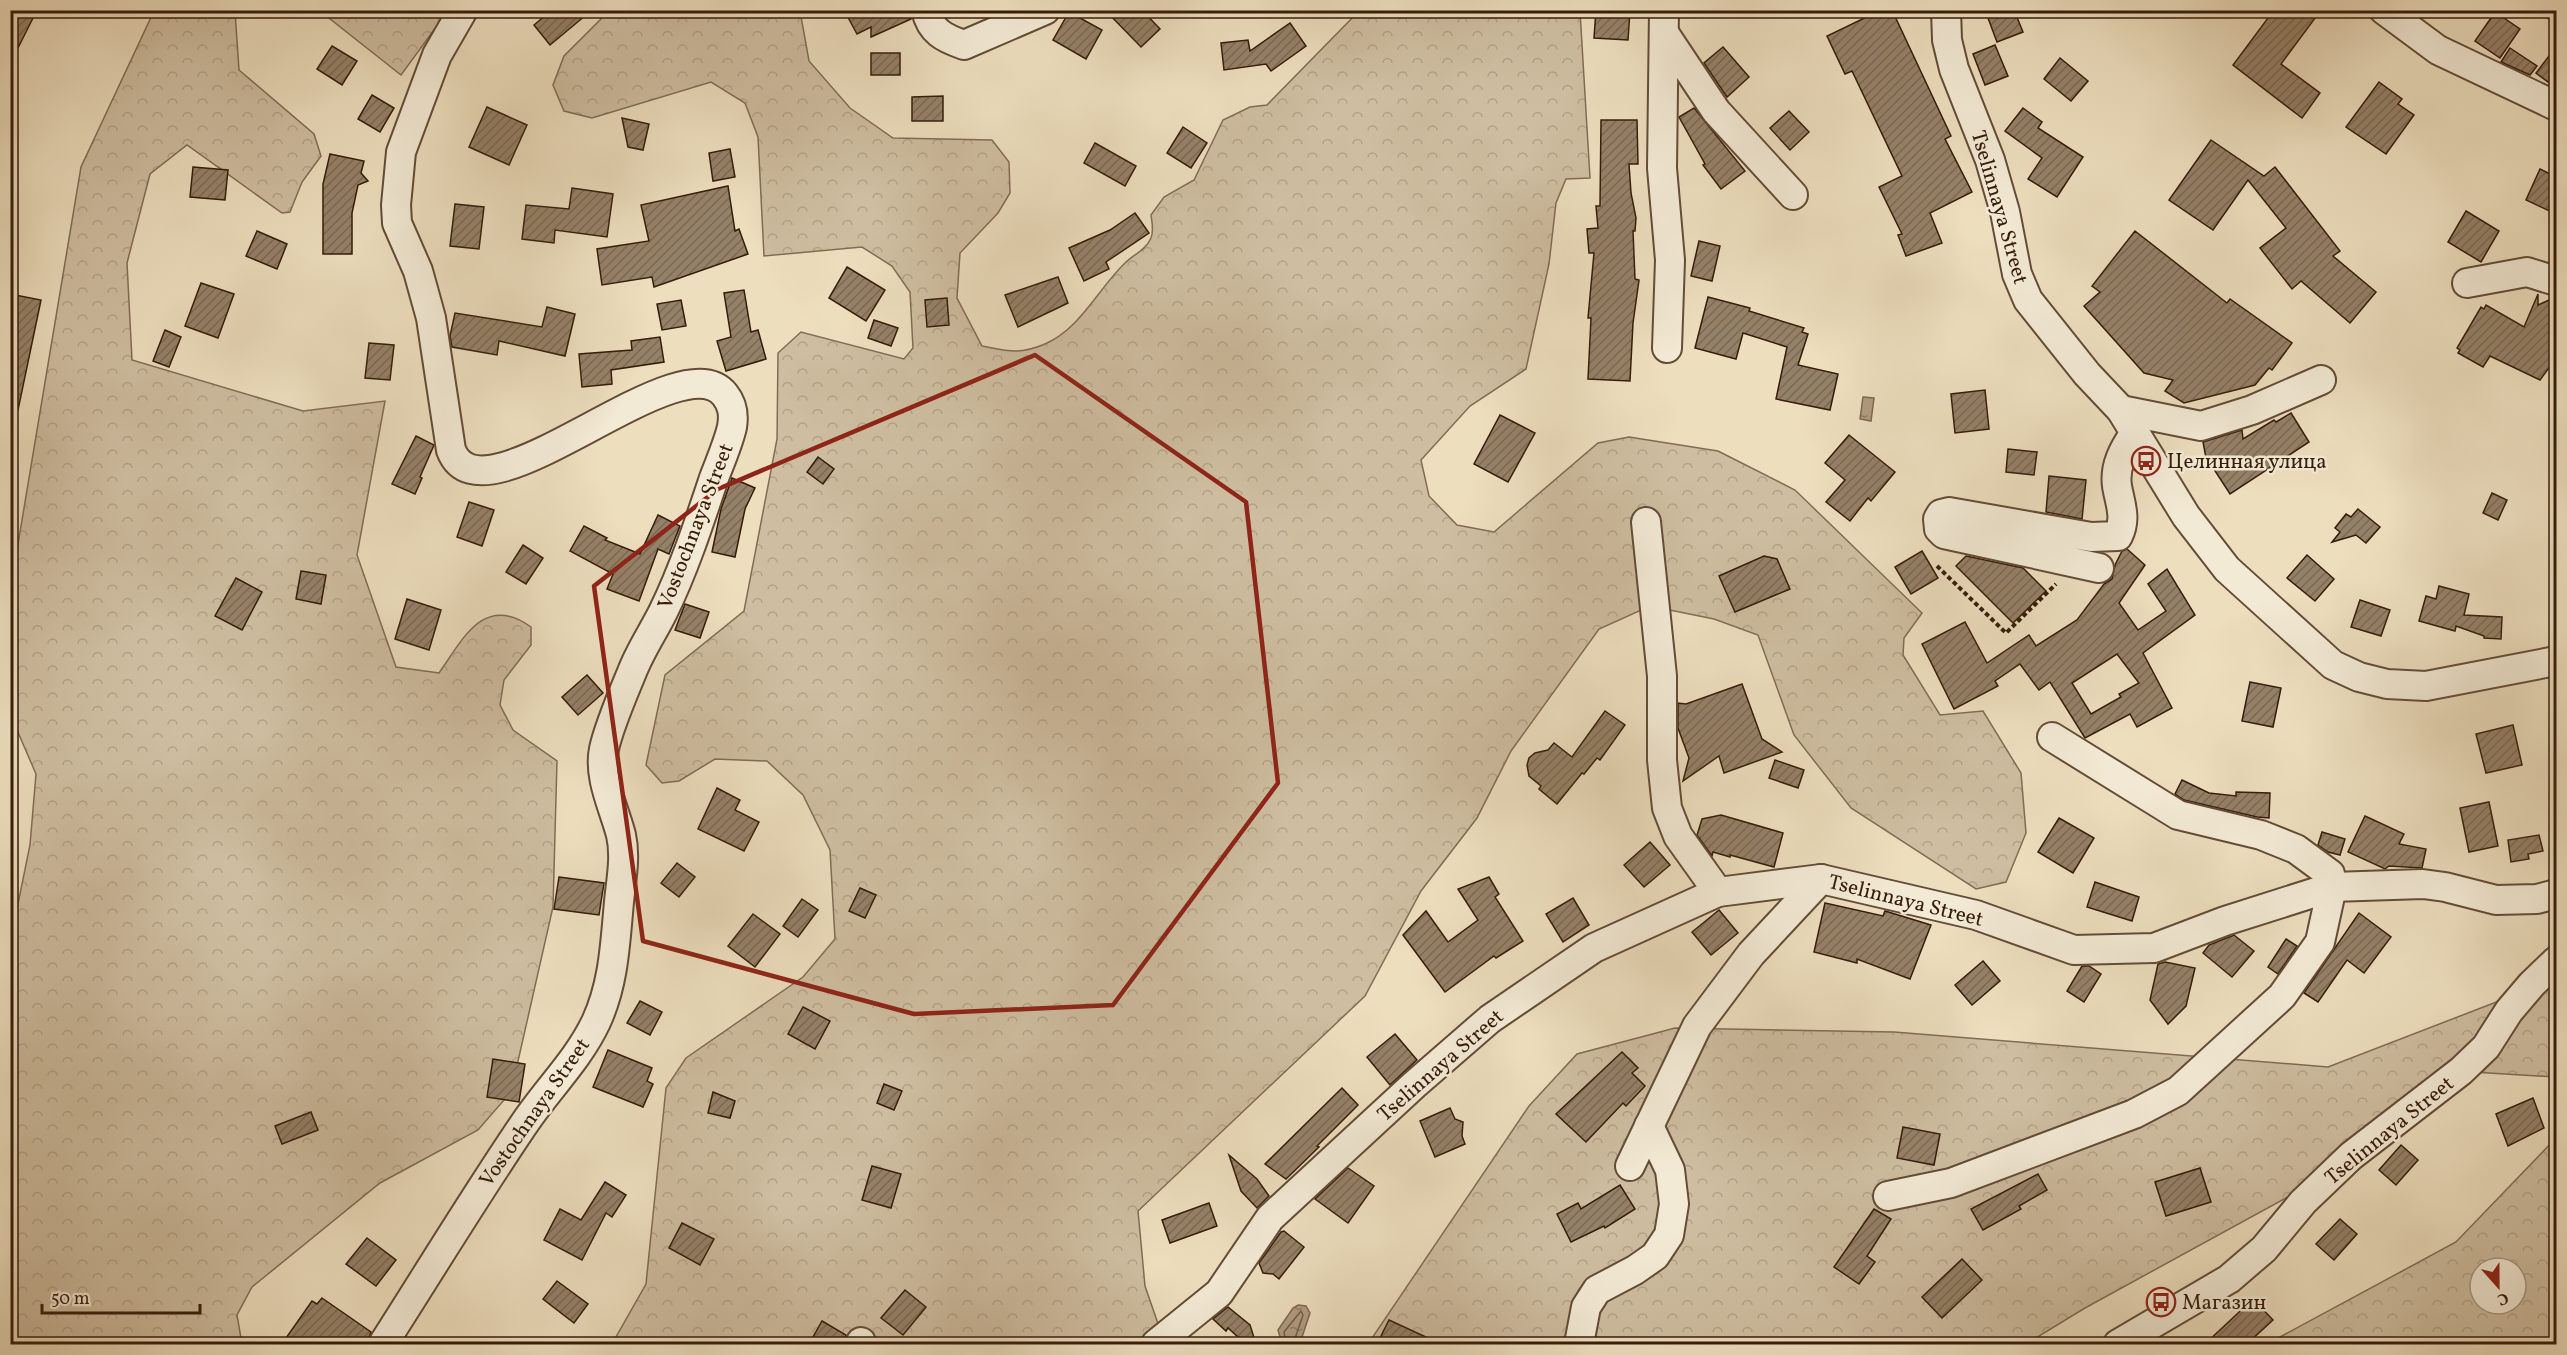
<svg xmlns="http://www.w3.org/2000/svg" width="2567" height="1355" font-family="Vollkorn,serif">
	<defs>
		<pattern id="forest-crowns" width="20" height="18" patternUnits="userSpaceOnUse" patternTransform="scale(1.5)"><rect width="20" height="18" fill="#cebda0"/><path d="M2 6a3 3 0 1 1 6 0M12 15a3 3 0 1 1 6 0" fill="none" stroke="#b2a288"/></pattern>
		<pattern id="water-ripples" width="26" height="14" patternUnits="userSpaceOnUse" patternTransform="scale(1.5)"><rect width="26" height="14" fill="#af9c81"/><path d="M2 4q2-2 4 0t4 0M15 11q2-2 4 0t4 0" fill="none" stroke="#8f7e68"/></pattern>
		<pattern id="building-hatch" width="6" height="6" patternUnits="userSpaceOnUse" patternTransform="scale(1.5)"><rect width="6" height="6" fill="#958168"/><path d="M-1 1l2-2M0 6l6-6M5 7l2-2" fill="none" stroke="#7a6954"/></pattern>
	</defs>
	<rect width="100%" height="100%" fill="#eddebe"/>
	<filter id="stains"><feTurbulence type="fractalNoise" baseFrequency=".00333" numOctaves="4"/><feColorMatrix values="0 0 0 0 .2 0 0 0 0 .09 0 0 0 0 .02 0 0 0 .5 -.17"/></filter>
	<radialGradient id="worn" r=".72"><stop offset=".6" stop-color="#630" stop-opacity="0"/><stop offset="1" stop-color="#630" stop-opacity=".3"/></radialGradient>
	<g fill="url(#forest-crowns)" stroke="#826c56" stroke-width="1.5" fill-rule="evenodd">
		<path d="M154 11H235L239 70 314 134 321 156 302 182 290 212 282 213 187 145 150 174 127 263 132 360 303 411 385 401 357 555 396 667 439 673C463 639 484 593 531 627V645L504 680 500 705 513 730 557 761 553 907 511 1092 478 1130 380 1183 252 1287 237 1315 242 1344H11L10 943 30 845 36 774 11 716V574L16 556 81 167Z"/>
		<path d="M320 11H433L442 19 401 75Z"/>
		<path d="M609 11H800L809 61 850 108 893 138 992 140 1009 162 1010 193 998 213 960 253 957 298 982 346C1008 351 1019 355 1045 344 1081 328 1098 289 1125 263 1135 253 1145 251 1151 238 1154 231 1152 222 1151 215L1164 197 1194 180 1223 120 1250 107 1267 105 1359 11H1580L1590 178 1566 179 1556 203 1549 264 1526 369 1470 406 1421 460 1429 496 1457 525 1494 532 1598 443 1629 437 1718 451 1795 490 1922 613 1904 638 1903 655 1940 715 1983 711 2021 773 2026 833 2006 882 1976 889 1851 808 1794 735 1758 635 1714 619 1650 606 1599 629 1511 751 1477 818 1421 891 1365 996 1138 1211 1145 1286 1165 1344H612L646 1284 666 1088 686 1058 803 977 835 939 830 850 803 795 767 761 715 759 679 781 662 783 646 765 665 675 744 611 777 439 778 353 801 332 904 359 913 348 910 292 892 266 862 247 764 256 758 137 745 103 711 82 592 118 564 111 553 85 564 56Z"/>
		<path d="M2556 979V1080L2555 1077 2456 1071 2306 1187 2085 1308 2026 1344H1368L1529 1106 1577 1054 1675 1028 1894 1032 2328 1067Z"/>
		<path d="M2556 1138V1344H2267L2456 1242ZM2480 1268H2516V1304H2480Z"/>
	</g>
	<g fill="url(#water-ripples)" stroke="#7f6952" stroke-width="1.5">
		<path d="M2537 11H2556V24Z"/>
		<path d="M1863 397 1874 398 1871 421 1860 419Z"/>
		<path d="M1298 1305 1306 1306 1310 1313 1302 1337 1296 1344H1282L1278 1330 1293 1308Z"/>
	</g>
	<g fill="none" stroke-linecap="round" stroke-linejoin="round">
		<path stroke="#725c46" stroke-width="1.5" d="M1286 1344 1284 1332 1301 1311 1303 1315 1293 1344"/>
	</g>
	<g fill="url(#building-hatch)" stroke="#361c0b" stroke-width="1.5" fill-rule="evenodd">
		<path d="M10 10H37L10 64Z"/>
		<path d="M552 10H592L550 45 534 25Z"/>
		<path d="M844 10H910L911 19 871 37V27L857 34Z"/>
		<path d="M1105 10H1142L1160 29 1141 47Z"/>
		<path d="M1596 10H1630L1628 40 1594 38Z"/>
		<path d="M1881 10H1892L1951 136 1945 139 1972 192 1930 213 1942 243 1906 256 1898 235 1902 234 1879 187 1902 176 1852 71 1845 74 1827 36Z"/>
		<path d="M1985 10H2014L2023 32 1997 42Z"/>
		<path d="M2274 10H2321L2281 64 2320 93 2302 118 2233 65Z"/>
		<path d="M1069 12 1102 30 1086 59 1053 40Z"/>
		<path d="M2495 12 2520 29 2500 58 2475 41Z"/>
		<path d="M1290 23 1306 46 1271 71 1266 64 1224 70 1221 43 1248 40 1250 51Z"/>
		<path d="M1995 45 2008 76 1985 85 1973 54Z"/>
		<path d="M332 46 357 61 342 85 317 69Z"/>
		<path d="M1723 47 1749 77 1727 97 1704 63Z"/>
		<path d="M2556 47V88L2536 73Z"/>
		<path d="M2510 48 2537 66 2530 75 2501 62Z"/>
		<rect x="871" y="53" width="29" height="22"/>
		<path d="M2060 58 2088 81 2071 101 2044 79Z"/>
		<path d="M2379 82 2402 99 2398 104 2414 115 2386 154 2346 127Z"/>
		<path d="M372 95 394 108 380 132 358 119Z"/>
		<path d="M943 96V121H912V97Z"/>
		<path d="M487 107 527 125 509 165 469 147Z"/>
		<path d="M1694 108 1745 171 1721 189 1703 165 1705 164 1679 117Z"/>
		<path d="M2023 108 2042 122 2038 128 2083 157 2057 197 2028 179 2042 158 2005 131Z"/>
		<path d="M1789 111 1809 132 1790 150 1770 128Z"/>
		<path d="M622 118 649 124 643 150 628 147Z"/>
		<path d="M1601 120H1637L1638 164H1629L1631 193 1636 218 1635 231H1633L1635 279 1639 280 1633 323 1630 381 1588 379 1591 318H1588L1594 253H1589L1587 229 1598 228 1596 206H1600Z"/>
		<path d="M1183 127 1207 143 1191 168 1167 153Z"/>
		<path d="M2211 140 2264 176 2275 167 2340 251 2333 256 2376 292 2350 323 2301 281 2292 289 2260 248 2286 228 2248 180 2213 230 2169 200Z"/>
		<path d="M1095 143 1136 166 1125 186 1084 163Z"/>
		<path d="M730 149 735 177 713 181 709 153Z"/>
		<path d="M330 154 364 161 361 173 368 181 358 185 352 213V254H323V184Z"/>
		<path d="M193 167 228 170 225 200 190 197Z"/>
		<path d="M2540 169 2556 177V214L2526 200Z"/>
		<path d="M728 186 735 231 739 229 748 254 654 287 652 277 602 285 597 249 649 241 641 205Z"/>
		<path d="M572 188 613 194 607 237 555 230 554 243 522 239 526 205 569 209Z"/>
		<path d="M455 204 484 207 479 249 450 246Z"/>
		<path d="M2466 211 2499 231 2481 262 2448 242Z"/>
		<path d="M1135 213 1149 233 1106 262 1109 269 1084 281 1069 248 1110 230Z"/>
		<path d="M257 231 287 244 277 269 246 256Z"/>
		<path d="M2135 231 2227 303 2230 299 2292 343 2272 370 2269 368 2255 385 2184 403 2165 391 2173 380 2144 373 2084 306 2100 292 2092 286Z"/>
		<path d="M1699 241 1720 246 1712 281 1691 276Z"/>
		<path d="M847 267 885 290 866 321 829 298Z"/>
		<path d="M1058 277 1068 303 1018 327 1005 295Z"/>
		<path d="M201 283 234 294 218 338 185 326Z"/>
		<path d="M744 290 751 332 758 330 766 359 726 371 717 341 731 337 724 293Z"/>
		<path d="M10 294 41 300 18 410 10 409Z"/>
		<path d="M2538 294V305L2556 297V348L2551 365 2540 380 2490 356 2483 367 2458 353 2460 350 2457 348 2481 307 2484 309 2486 305 2524 327Z"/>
		<path d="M1708 297 1750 308 1749 311 1804 328 1802 332 1808 334 1798 365 1838 374 1830 410 1776 399 1787 347 1743 333 1736 359 1695 348Z"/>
		<path d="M947 298 949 325 927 327 925 300Z"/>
		<path d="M681 300 686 326 662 330 657 304Z"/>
		<path d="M547 307 575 314 565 356 499 341 497 355 452 347 450 336 455 313 542 327Z"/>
		<path d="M874 320 898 328 891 346 868 338Z"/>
		<path d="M165 330 181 337 169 367 153 361Z"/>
		<path d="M660 337 664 362 611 370 612 384 582 387 579 354 632 350 631 341Z"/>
		<path d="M369 343 394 345 390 380 365 378Z"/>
		<path d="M1985 390 1989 429 1955 433 1951 394Z"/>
		<path d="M2291 413 2309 442 2230 494 2210 463H2207L2203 442 2242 430 2243 439 2274 420 2276 422Z"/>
		<path d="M1500 415 1535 433 1508 482 1474 464Z"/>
		<path d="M1849 435 1895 472 1871 501 1868 498 1850 521 1826 502 1845 480 1825 463Z"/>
		<path d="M416 436 434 445 420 477 422 478 415 494 392 484Z"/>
		<path d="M2008 449 2037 452 2034 475 2006 472Z"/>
		<path d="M818 457 834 469 823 484 807 472Z"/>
		<path d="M2049 476 2086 480 2082 519 2046 512Z"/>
		<path d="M732 478 755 488 745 509 735 557 712 552 721 509Z"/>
		<path d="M2492 493 2507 500 2498 520 2483 513Z"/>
		<path d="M469 502 494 510 482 546 457 537Z"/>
		<path d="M2358 509 2380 527 2366 543 2356 535 2332 542 2340 532 2335 528 2346 514 2351 517Z"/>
		<path d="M658 515 680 526 669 554 658 549 639 601 607 589 613 574 570 551 584 526 607 538 605 540 640 554Z"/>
		<path d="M523 545 543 558 526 584 506 572Z"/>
		<path d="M2127 549 2145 565 2119 603 2138 630 2166 611 2148 584 2167 569 2195 615 2143 653 2172 708 2137 727 2130 714 2085 738 2050 682 2039 690 2020 664 1995 681 1998 686 1954 709 1922 644 1965 622 1987 663 2029 635 2036 646 2077 620 2104 584 2112 579 2115 565 2122 551ZM2117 654 2139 683 2119 694 2121 697 2091 714 2072 683Z"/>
		<path d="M1922 551 1938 578 1911 594 1895 567Z"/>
		<path d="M2307 555 2334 579 2315 601 2287 578Z"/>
		<path d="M1764 556 1777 559 1790 589 1735 612 1719 576Z"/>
		<path d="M1966 556 2023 568 2046 591 2013 623 1956 566Z"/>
		<path d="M301 571 326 575 321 604 296 599Z"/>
		<path d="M236 578 262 592 242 630 215 616Z"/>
		<path d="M2439 586 2469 594 2464 615 2502 617 2501 639 2484 638V636L2456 626 2455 631 2419 621 2426 596 2436 599Z"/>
		<path d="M407 599 441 610 429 650 395 639Z"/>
		<path d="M2360 600 2390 610 2381 636 2351 627Z"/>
		<path d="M685 604 709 612 700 638 675 630Z"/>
		<path d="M587 675 603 693 578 715 562 697Z"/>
		<path d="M2250 682 2281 688 2273 727 2242 721Z"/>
		<path d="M1742 684 1762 739 1782 752 1724 773 1719 756 1683 781 1689 758 1678 728V703L1686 704Z"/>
		<path d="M1605 711 1625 725 1600 760 1597 758 1584 774 1582 773 1557 804 1539 789 1541 786 1529 776 1527 765 1529 758 1535 753 1548 750 1554 743 1572 757Z"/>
		<path d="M2513 725 2522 765 2486 773 2476 734Z"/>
		<path d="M1775 760 1804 770 1798 788 1769 778Z"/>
		<path d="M2182 780 2209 793 2236 796V792L2270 793 2269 818 2257 817 2184 800 2175 794Z"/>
		<path d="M717 788 740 800 735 810 759 822 744 851 698 829Z"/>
		<path d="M2489 802 2498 846 2469 852 2460 808Z"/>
		<path d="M1721 815 1783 833 1774 867 1730 855V857L1713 852 1712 856 1697 835 1702 819Z"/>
		<path d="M2365 816 2404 834 2399 844 2426 849 2422 868 2389 866 2385 869 2348 852Z"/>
		<path d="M2059 818 2094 838 2073 873 2038 852Z"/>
		<path d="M2322 832 2345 839 2340 855 2328 852 2318 845Z"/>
		<path d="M2539 835 2543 851 2528 854 2529 859 2511 862 2508 840Z"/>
		<path d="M1650 842 1670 865 1644 887 1624 865Z"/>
		<path d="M677 863 695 877 679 897 661 883Z"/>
		<path d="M559 877 604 883 599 915 554 909Z"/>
		<path d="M1489 877 1499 894 1495 897 1523 941 1496 958 1494 956 1445 992 1403 935 1426 911 1448 942 1478 920 1458 889Z"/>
		<path d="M2095 882 2139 897 2132 921 2087 907Z"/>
		<path d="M860 888 876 895 865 918 849 911Z"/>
		<path d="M1573 898 1589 925 1563 942 1546 914Z"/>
		<path d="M802 899 818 910 798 937 783 926Z"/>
		<path d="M1825 903 1883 916 1885 911 1931 925 1910 979 1857 959V963L1814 952Z"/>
		<path d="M1719 910 1738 933 1711 955 1692 932Z"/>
		<path d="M2359 913 2391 937 2364 973 2347 960 2318 1002 2304 993Z"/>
		<path d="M753 914 780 934 755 967 728 946Z"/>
		<path d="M2234 935 2254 951 2232 977 2203 953 2209 945Z"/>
		<path d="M2286 939 2297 946 2278 974 2268 967Z"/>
		<path d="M1983 961 2000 981 1972 1005 1955 985Z"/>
		<path d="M2165 962 2195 968 2186 1006 2168 1024 2150 1000 2158 964Z"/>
		<path d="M2082 966H2089L2101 974 2084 1002 2067 991Z"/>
		<path d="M640 1001 662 1012 650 1035 627 1023Z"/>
		<path d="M803 1007 830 1021 815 1049 788 1034Z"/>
		<path d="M1395 1034 1417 1060 1390 1085 1367 1057Z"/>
		<path d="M608 1050 652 1068 647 1081 653 1084 643 1107 593 1087Z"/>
		<path d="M1622 1052 1638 1068 1632 1073 1645 1086 1626 1106 1623 1103 1586 1142 1556 1114Z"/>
		<path d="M493 1059 525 1064 519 1102 487 1097Z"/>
		<path d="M884 1084 902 1091 894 1110 877 1103Z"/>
		<path d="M1342 1088 1358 1105 1317 1146 1319 1147 1286 1179 1265 1164Z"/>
		<path d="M713 1092 735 1101 730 1118 708 1113Z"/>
		<path d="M2533 1098 2544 1128 2508 1146 2496 1114Z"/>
		<path d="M1450 1108 1455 1119 1463 1122 1462 1136 1465 1144 1435 1157 1420 1121Z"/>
		<path d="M311 1112 318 1130 282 1144 275 1126Z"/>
		<path d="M1903 1127 1940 1134 1934 1165 1897 1158Z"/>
		<path d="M2401 1145 2418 1160 2396 1185 2379 1170Z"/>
		<path d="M1229 1155 1257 1179 1269 1196 1257 1208 1241 1191Z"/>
		<path d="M872 1166 901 1174 891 1208 862 1200Z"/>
		<path d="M1348 1168 1374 1186 1348 1223 1315 1199Z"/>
		<path d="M2200 1168 2211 1202 2166 1216 2155 1182Z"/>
		<path d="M2038 1174 2047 1190 2019 1206 2021 1209 1983 1230 1971 1209Z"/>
		<path d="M605 1182 626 1195 612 1217 606 1213 582 1260 544 1240 560 1209 581 1220Z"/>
		<path d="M1620 1185 1635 1209 1605 1228 1604 1226 1571 1242 1557 1214 1578 1203 1581 1209Z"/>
		<path d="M1209 1203 1217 1226 1170 1243 1162 1220Z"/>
		<path d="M1874 1209 1891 1219 1867 1256 1875 1262 1859 1284 1834 1267Z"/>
		<path d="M2340 1219 2357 1234 2334 1260 2316 1244Z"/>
		<path d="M682 1223 714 1239 700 1265 669 1248Z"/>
		<path d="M1284 1231 1304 1247 1279 1279 1273 1274 1263 1273 1259 1263 1281 1232Z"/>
		<path d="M367 1238 396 1260 376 1286 346 1264Z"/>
		<path d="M1962 1259 1982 1280 1942 1318 1922 1297Z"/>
		<path d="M557 1281 588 1304 574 1323 543 1299Z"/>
		<path d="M905 1290 926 1307 903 1335 881 1318Z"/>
		<path d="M322 1298 371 1332 367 1344H295L286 1338 312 1301 317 1304Z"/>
		<path d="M2253 1299 2273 1320 2247 1344H2205Z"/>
		<path d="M1228 1307 1250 1325 1255 1341 1238 1337 1228 1328 1226 1331 1213 1319Z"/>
		<path d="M1389 1320 1441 1344H1377Z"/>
		<path d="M822 1321 846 1335 844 1344H809Z"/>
	</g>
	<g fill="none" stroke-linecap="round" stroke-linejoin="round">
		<g stroke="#644c38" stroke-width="32">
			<g id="minor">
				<path d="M926 10C931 32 944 38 964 45L1045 10"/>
				<path d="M1664 10 1662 168 1670 260 1667 348"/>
				<path d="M1946 10 1947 40 1954 69 1990 160 2005 212 2017 274 2028 300 2087 374 2121 410 2186 516 2227 569 2333 665 2359 677 2387 684 2426 686 2556 661"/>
				<path d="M2384 10 2438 50 2556 106"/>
				<path d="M1664 33 1716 111 1793 195"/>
				<path d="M2467 283 2527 272 2556 281"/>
				<path d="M2121 410 2201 426 2252 410 2321 380"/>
				<path d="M1646 522 1662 676V760L1667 808 1678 836 1718 892"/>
				<path d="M2099 568 1944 534 1939 529 1938 519 1941 514 1949 512 2091 537 2118 536C2127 518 2120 504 2117 486 2114 466 2124 449 2134 434"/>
				<path d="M1630 1166 1697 1026 1751 954 1821 879"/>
				<path d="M1888 1196 1951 1183 2134 1114 2178 1091 2282 996 2320 942 2332 887 2330 874 2296 849 2261 835 2178 815 2052 737"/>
				<path d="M383 1344C429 1272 474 1198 522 1127 546 1090 577 1062 596 1022 614 983 615 944 619 902 621 880 626 857 621 835 614 808 598 777 604 749 609 726 623 694 632 672 640 651 653 632 663 612 684 569 699 523 714 478 720 462 728 444 732 427 734 415 733 405 725 395 680 336 482 532 451 450L431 318 418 271 397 223 396 205 401 152 437 55 463 10"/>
				<path d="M860 1344 861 1342"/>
				<path d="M1156 1344 1219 1293 1270 1218 1414 1085 1490 1019 1594 948 1718 892 1821 879 1976 915 2074 950 2154 948 2225 921 2332 887 2423 884 2445 887 2496 900 2537 899 2556 894"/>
				<path d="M1579 1344 1586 1307 1597 1290 1635 1270 1655 1256 1669 1235 1674 1204 1670 1170 1649 1126"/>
				<path d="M2118 1344 2229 1279 2264 1249 2303 1202 2351 1156 2461 1071 2486 1047 2509 1011 2532 984 2556 961"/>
			</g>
		</g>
		<path stroke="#361c0b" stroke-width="4" stroke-dasharray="4.5 3" stroke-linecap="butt" d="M1937 566 2006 633 2056 584"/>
		<use href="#minor" stroke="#f3ead5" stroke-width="28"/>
	</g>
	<path fill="none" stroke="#8f2418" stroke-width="4.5" stroke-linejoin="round" d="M1035 355 1246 502 1278 783 1113 1005 914 1014 643 941 594 586 718 489Z"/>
	<defs>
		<g id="bus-ring" transform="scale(1.5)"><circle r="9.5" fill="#f3ead5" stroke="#8f2418" stroke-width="1.5"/><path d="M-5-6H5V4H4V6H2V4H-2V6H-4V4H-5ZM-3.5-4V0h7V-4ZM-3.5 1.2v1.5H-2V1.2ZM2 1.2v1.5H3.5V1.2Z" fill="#8f2418"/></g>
	</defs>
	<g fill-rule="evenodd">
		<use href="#bus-ring" x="2146" y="461"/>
		<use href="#bus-ring" x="2161" y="1302"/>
	</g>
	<g text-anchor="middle" stroke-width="5" stroke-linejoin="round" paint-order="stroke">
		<g font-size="21" fill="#361c0b" stroke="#f3ead5">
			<text transform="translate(2000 207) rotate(74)" y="7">Tselinnaya Street</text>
			<text transform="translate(695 526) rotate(-69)" y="7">Vostochnaya Street</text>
			<text transform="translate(1906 900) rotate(14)" y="7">Tselinnaya Street</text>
			<text transform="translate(1440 1065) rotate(-41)" y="7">Tselinnaya Street</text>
			<text transform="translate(534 1112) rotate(-55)" y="7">Vostochnaya Street</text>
			<text transform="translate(2389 1130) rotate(-39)" y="7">Tselinnaya Street</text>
		</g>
		<g font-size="21" fill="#361c0b" stroke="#f3ead5" text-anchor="start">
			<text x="2167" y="468">Целинная улица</text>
			<text x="2182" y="1309">Магазин</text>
		</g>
	</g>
	<rect width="2567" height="1355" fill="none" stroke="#eddebe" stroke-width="36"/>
	<rect x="12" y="12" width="2543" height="1331" fill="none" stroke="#361c0b" stroke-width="3"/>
	<rect x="18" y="18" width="2531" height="1319" fill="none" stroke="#361c0b" stroke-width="1.5"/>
	<g transform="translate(2498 1286) rotate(159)"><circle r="28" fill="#f3ead5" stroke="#a79884" stroke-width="1.5"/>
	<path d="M0-4.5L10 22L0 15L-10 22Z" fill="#8f2418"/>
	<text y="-9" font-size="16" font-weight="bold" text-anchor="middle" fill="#361c0b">С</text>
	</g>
	<path d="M42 1304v9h158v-9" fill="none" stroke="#361c0b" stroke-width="3"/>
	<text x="51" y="1304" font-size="18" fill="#361c0b" stroke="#f3ead5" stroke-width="4.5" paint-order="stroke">50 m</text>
	<rect width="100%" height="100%" filter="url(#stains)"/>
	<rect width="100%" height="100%" fill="url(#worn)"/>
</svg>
